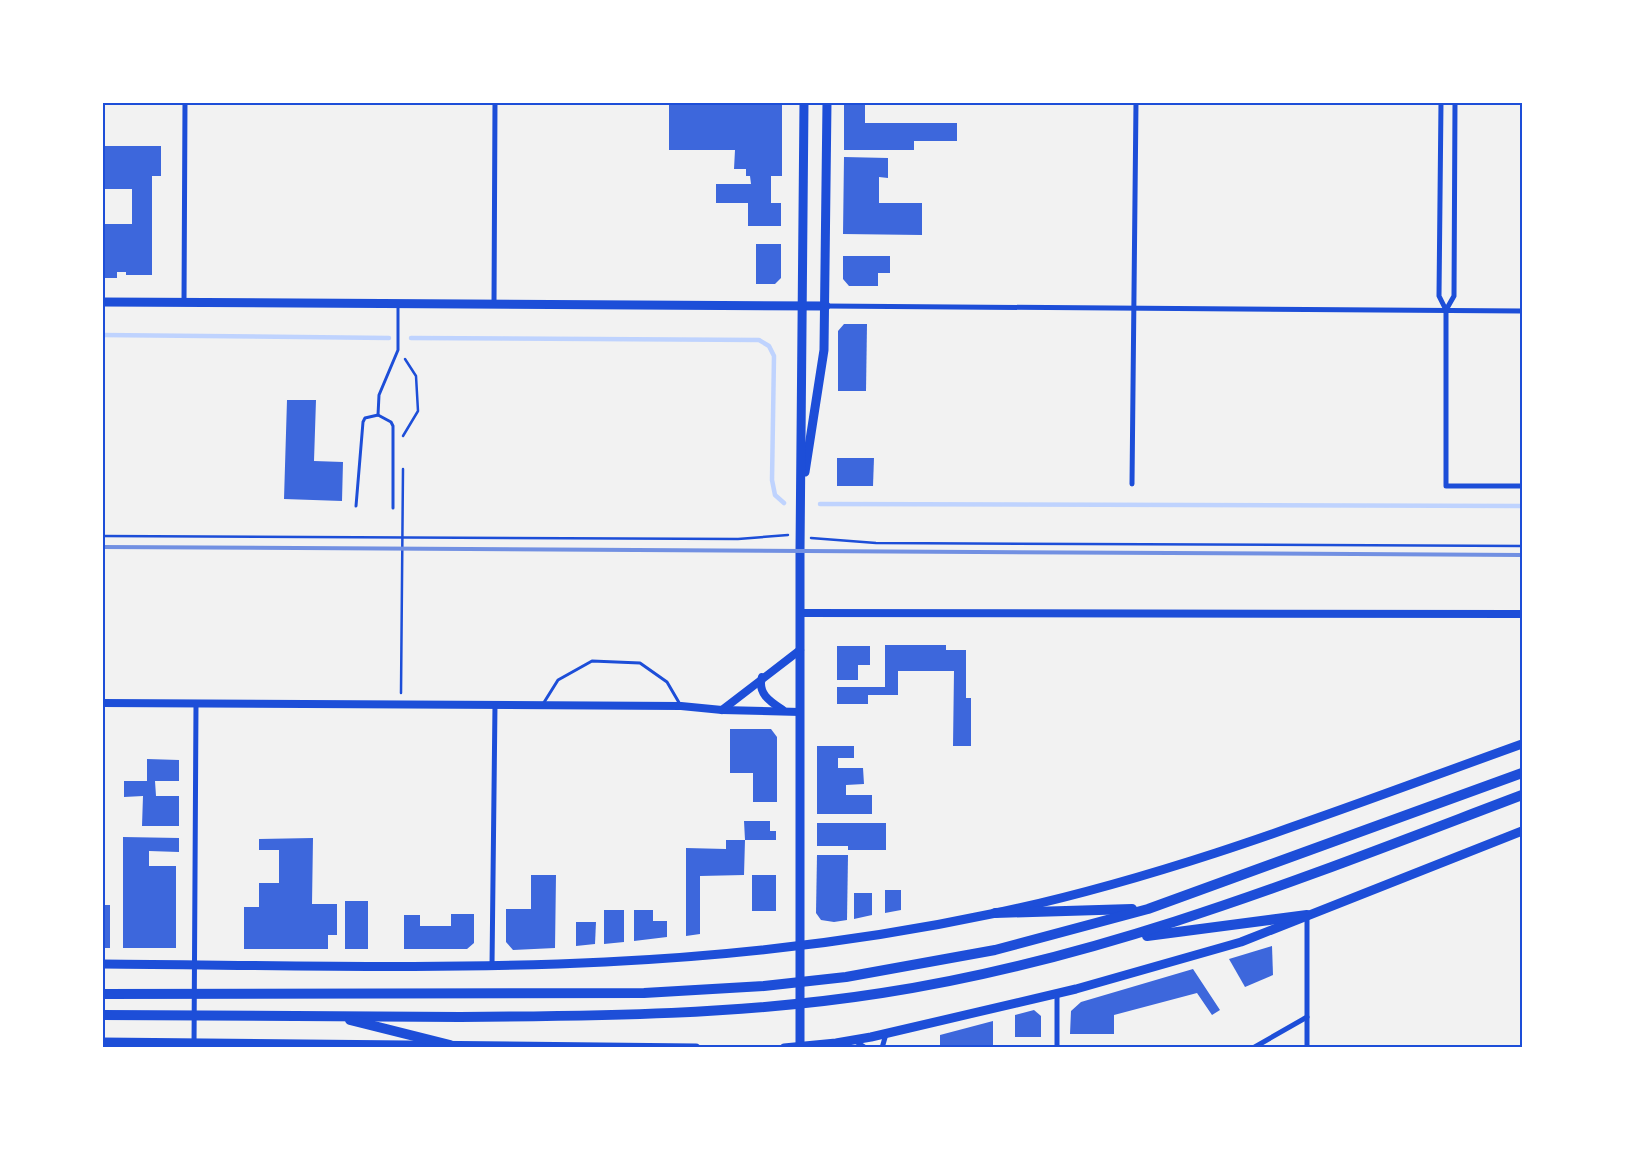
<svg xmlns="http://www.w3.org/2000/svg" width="1625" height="1150" font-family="Rubik,sans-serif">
	<rect width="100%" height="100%" fill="#f2f2f2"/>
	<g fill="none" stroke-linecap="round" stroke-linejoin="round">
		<g stroke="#bfd3fe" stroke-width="4.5">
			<path d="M102 335 389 338"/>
			<path d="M411 338 759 340 769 346 774 356 772 480 775 495 784 503"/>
			<path d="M820 504 1522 506"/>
		</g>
	</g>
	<g fill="#3d67dc">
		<path d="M669 102H782V176H771V203H781V226H748V203H716V184H751L750 176H746V169H734L735 150H669Z"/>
		<path d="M844 103H865V123H957V141H914V150H844Z"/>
		<path d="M102 146H161V176H152V275H126V272H117V278H102V224H132V189H102Z"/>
		<path d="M844 157 888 158V178L879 177V203H922V235L843 234Z"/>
		<path d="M756 244H781V278L775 284H756Z"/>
		<path d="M843 256H890V273H878V286H849L843 279Z"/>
		<path d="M844 324H867L866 391H838V331Z"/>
		<path d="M287 400H316L314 461 343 462 342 501 284 499Z"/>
		<path d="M837 458H874L873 486H837Z"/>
		<path d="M885 645H946V650H966V698H971V746H953L954 671H898V695H868V704H837V687H885Z"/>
		<path d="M837 646H870V665H858V680H837Z"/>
		<path d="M730 729H771L777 737V802H753V773H730Z"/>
		<path d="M817 746H854V758H838V768H863L864 784 846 785V795H872V814H817Z"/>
		<path d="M147 759 179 760V781H155L156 796H179V826H142L143 796 124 797V781H147Z"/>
		<path d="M744 821H770V831H776V840H745Z"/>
		<path d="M817 823H886V850H848V846H817Z"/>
		<path d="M123 837 179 838V852L149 851V866H176V948H123Z"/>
		<path d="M313 838 312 904H337V935H328V949H244V907H259V883H279V850H259V839Z"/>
		<path d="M726 840H745L744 875 700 876V934L686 936V848L726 849Z"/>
		<path d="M817 855H848L847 920 834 922 821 920 816 913Z"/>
		<path d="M531 875H556L555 948 513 950 506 942V909H531Z"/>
		<rect x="752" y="875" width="24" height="36"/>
		<path d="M885 890H901V910L885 913Z"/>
		<path d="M854 893H872V915L854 919Z"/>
		<rect x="345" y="901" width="23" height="48"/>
		<rect x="102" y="905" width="8" height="43"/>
		<path d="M604 910H624V942L604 944Z"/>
		<path d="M634 910H653V921H667V937L634 941Z"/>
		<path d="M451 914H474V943L467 949H404V915H420V926H451Z"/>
		<path d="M576 922H596L595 944 576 946Z"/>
		<path d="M1272 946 1273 975 1245 987 1229 959Z"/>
		<path d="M1193 969 1220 1010 1212 1015 1197 993 1114 1015V1034H1070L1071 1011 1081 1002Z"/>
		<path d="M1034 1010 1041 1016V1037H1015V1015Z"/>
		<path d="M993 1021V1048H940V1035Z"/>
	</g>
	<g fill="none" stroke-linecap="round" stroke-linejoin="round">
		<g stroke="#1d4ed8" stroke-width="2.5">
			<path d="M403 436 418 411 416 376 405 359"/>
			<path d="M102 536 738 539 788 535"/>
			<path d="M811 538 876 543 1522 546"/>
			<path d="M401 693 403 469"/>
		</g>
		<g stroke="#1d4ed8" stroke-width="3">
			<path d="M378 415 379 395 398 350V305"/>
			<path d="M356 506 363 422 365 418 378 415 391 422 393 426V508"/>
			<path d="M543 704 558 680 592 661 640 663 667 682 681 706"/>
		</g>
		<g stroke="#1d4ed8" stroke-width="5">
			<path d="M1441 102 1439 296 1446 310"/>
			<path d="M184 303 185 102"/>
			<path d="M494 304 495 102"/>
			<path d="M826 306 1522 311"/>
			<path d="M1446 310V486H1522"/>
			<path d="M1446 310 1454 296 1455 102"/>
			<path d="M1132 484 1136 102"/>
			<path d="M492 966 495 705"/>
			<path d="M855 1041 866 1048"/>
			<path d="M194 1048 196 704"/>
			<path d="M882 1048 886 1034"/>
			<path d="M1057 1048V994"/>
			<path d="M1253 1048 1307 1017"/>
			<path d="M1307 1048V915"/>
		</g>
		<g stroke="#1d4ed8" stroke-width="8">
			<path d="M800 613 1522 614"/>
			<path d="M762 677C757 694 771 702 783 710"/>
			<path d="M102 703 681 706 722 710 800 712"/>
			<path d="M722 710 800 650"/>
		</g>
		<g stroke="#1d4ed8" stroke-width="9">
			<path d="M102 302 826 306"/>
			<path d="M805 472 824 350 827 102"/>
			<path d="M102 964C270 965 438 970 605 962 735 956 869 940 996 913 1177 875 1349 806 1522 744"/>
			<path d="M102 1042 696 1048"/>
			<path d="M800 1047V551L804 102"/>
			<path d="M784 1048 836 1043 871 1037 1076 989 1241 942 1522 831"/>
		</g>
		<g stroke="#1d4ed8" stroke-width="10">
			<path d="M995 913 1132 909"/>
			<path d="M1147 936 1307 915"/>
			<path d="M102 994 644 993 764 986 846 977 995 950 1148 909 1522 773"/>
			<path d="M102 1015C222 1016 341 1017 460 1017 602 1016 742 1015 882 993 1105 959 1313 874 1522 795"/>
			<path d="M350 1020 450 1045"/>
		</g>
		<path stroke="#7290e2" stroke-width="4" d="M102 547 1522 555"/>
	</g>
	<rect width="1625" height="1150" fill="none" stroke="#ffffff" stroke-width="208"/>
	<rect x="104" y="104" width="1417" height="942" fill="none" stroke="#1d4ed8" stroke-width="2"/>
</svg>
